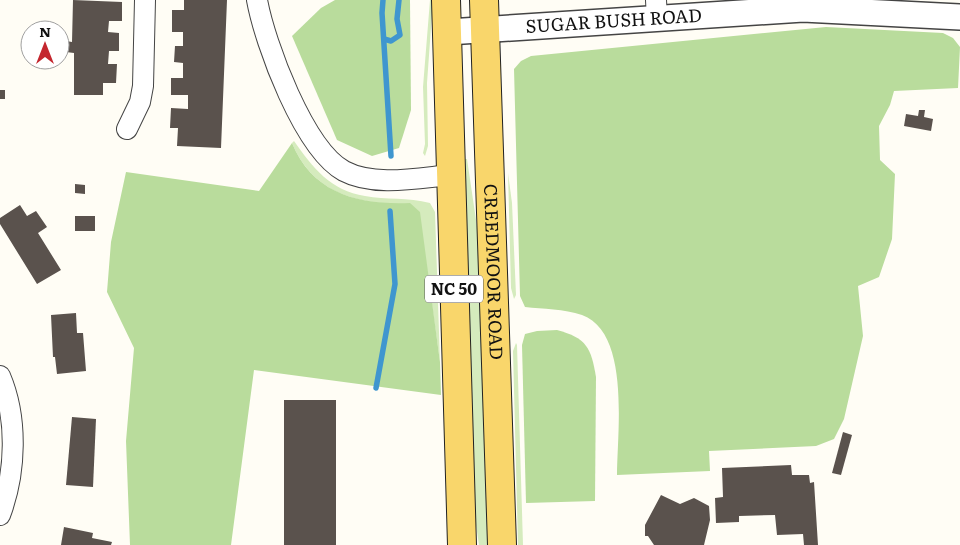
<svg xmlns="http://www.w3.org/2000/svg" width="960" height="545" font-family="Literata,serif">
	<rect width="100%" height="100%" fill="#fffdf5"/>
	<g fill="#d5ebbd">
		<path d="M430 0H433L427 83 428 146 425 156 423 153 425 144 423 87Z"/>
		<path d="M294 141C312 167 331 191 365 196 386 200 408 197 430 203L435 212 440 362 419 212 410 204C359 205 313 194 292 143Z"/>
		<path d="M460 159H467L479 240 488 545H479L470 485Z"/>
		<path d="M508 173 512 203 516 295 514 299 511 288Z"/>
		<path d="M516 343 517 345 523 545H518L513 351Z"/>
	</g>
	<g fill="#b9dc9c">
		<path d="M335 0H410L411 110 399 148 372 156 337 140 292 36 321 8Z"/>
		<path d="M826 27 943 33 953 38 960 47 958 88 894 91 890 105 879 126 880 160 895 174 892 239 879 277 858 286 863 336 844 419 834 439 816 446 709 451 710 471 617 475C617 433 631 333 582 315 564 309 543 309 525 307L520 296 514 69 521 61 531 56Z"/>
		<path d="M292 143C313 194 359 205 410 203L420 212 440 362 441 395 254 370 231 545H130L126 441 134 348 107 292 111 242 126 172 259 191Z"/>
		<path d="M557 330C587 338 591 348 596 377L595 501 526 503 522 345 525 334 537 331Z"/>
	</g>
	<g fill="none" stroke-linecap="round" stroke-linejoin="round">
		<g stroke="#3f96cf" stroke-width="5.5">
			<path d="M383 0 382 13 391 156"/>
			<path d="M384 39 391 41 400 35 397 19 399 0"/>
			<path d="M376 388 395 284 390 211"/>
		</g>
	</g>
	<g fill="#5a524d">
		<path d="M73 0 122 2V21H109L108 32 119 33V51H109L108 64H117L116 83H103V95H74V53L66 52V41L72 42Z"/>
		<path d="M184 0H227L221 148 177 146 178 128H170L171 108 188 109V95H171V78H183V63L174 62 175 46H183V32H172V10H184Z"/>
		<rect x="0" y="90" width="5" height="9"/>
		<path d="M919 110H925L924 117 933 119 931 131 904 126 906 114 918 116Z"/>
		<path d="M75 184 85 185V194L75 193Z"/>
		<path d="M20 205 27 216 36 211 47 227 38 233 61 270 37 284 0 224V218Z"/>
		<rect x="75" y="216" width="20" height="15"/>
		<path d="M76 313 77 333H83L86 371 57 374 55 357H53L51 315Z"/>
		<rect x="284" y="400" width="52" height="145"/>
		<path d="M72 417 96 419 93 487 66 485Z"/>
		<path d="M843 432 852 435 841 475 832 473Z"/>
		<path d="M791 465 792 475H809L810 483 814 482 818 545H804L803 534 777 535 775 515 739 516V522L716 523 715 498 723 497 722 468Z"/>
		<path d="M661 495 680 504 694 498 709 506 710 520 704 545H654L648 536H645V525Z"/>
		<path d="M64 527 93 533 92 538 112 542 111 545H61Z"/>
	</g>
	<g fill="none" stroke-linecap="round" stroke-linejoin="round">
		<g stroke="#444" stroke-width="22">
			<g id="minor">
				<path d="M257 0C265 44 304 149 344 171 374 187 418 178 450 175"/>
				<path d="M656 0 657 19"/>
				<path d="M127 129 140 102 143 86 145 0"/>
				<path d="M0 376C18 418 16 473 0 515"/>
			</g>
		</g>
		<g stroke="#444" stroke-width="28">
			<g id="tertiary">
				<path id="s1" d="M448 32 803 9 960 17"/>
			</g>
		</g>
		<g stroke="#222" stroke-width="30">
			<g id="primary">
				<path d="M446 0 462 545"/>
				<path id="s2" d="M484 0 502 545"/>
			</g>
		</g>
		<use href="#minor" stroke="#fff" stroke-width="20"/>
		<use href="#tertiary" stroke="#fff" stroke-width="25"/>
		<use href="#primary" stroke="#f9d66b" stroke-width="28"/>
	</g>
	<g text-anchor="middle" stroke-width="5" stroke-linejoin="round" paint-order="stroke">
		<rect fill="#fff" stroke="#585858" stroke-width="1" x="425" y="275.5" width="58" height="27" rx="4"/>
		<g font-size="16" font-weight="bold" fill="#111">
			<text x="454" y="295">NC 50</text>
		</g>
		<g font-size="18" fill="#111" stroke="#fff">
			<text dy="6" stroke="none"><textPath href="#s1" startOffset="166">SUGAR BUSH ROAD</textPath></text>
			<text dy="6" stroke="none"><textPath href="#s2" startOffset="272">CREEDMOOR ROAD</textPath></text>
		</g>
	</g>
	<g transform="translate(45 45)"><circle r="24" fill="#ffffff" stroke="#a0a0a0"/>
	<path d="M0-4L9 19L0 12L-9 19Z" fill="#c4262e"/>
	<text y="-8" font-size="14" font-weight="bold" text-anchor="middle" fill="#111111">N</text>
	</g>
</svg>
